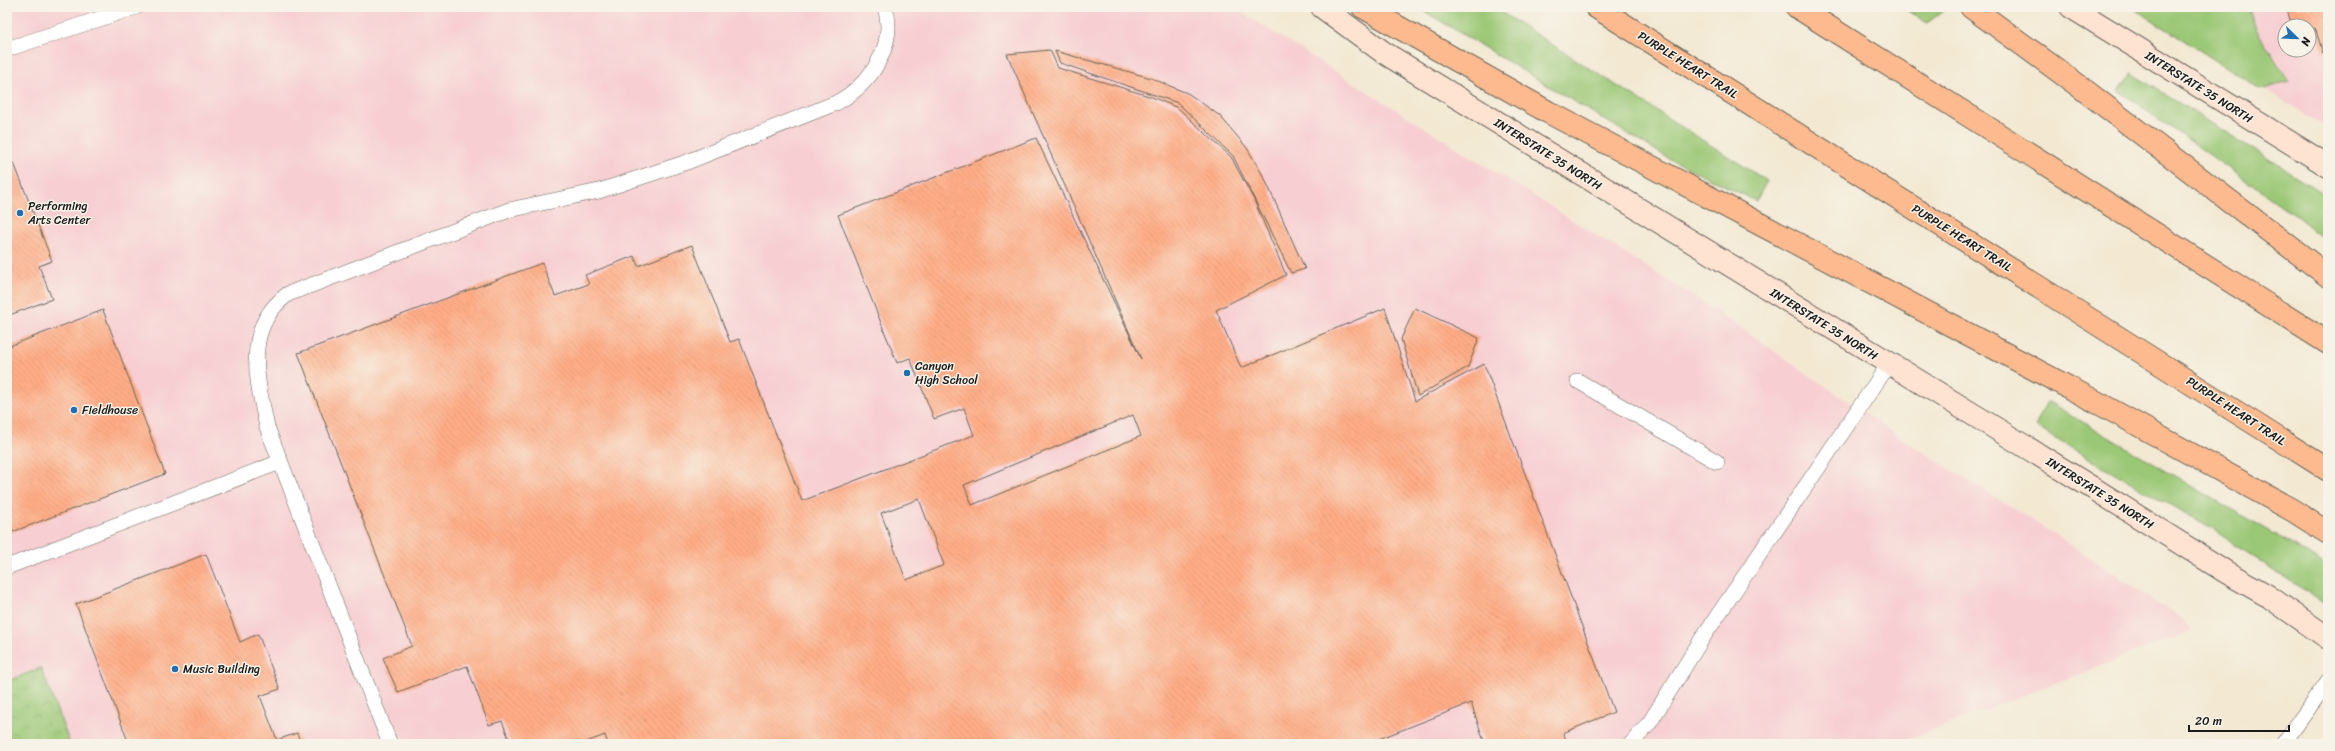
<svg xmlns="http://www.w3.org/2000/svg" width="2335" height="751" font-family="Sriracha,sans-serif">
	<defs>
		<pattern id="park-crowns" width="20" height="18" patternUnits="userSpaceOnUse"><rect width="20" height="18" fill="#9bc876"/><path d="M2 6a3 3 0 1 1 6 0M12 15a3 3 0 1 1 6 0" fill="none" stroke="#85ab66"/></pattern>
		<pattern id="building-back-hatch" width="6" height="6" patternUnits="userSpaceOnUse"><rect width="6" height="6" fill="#ffad86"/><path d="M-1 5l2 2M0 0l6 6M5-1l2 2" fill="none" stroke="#da9473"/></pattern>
	</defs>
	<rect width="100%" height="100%" fill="#f7f3e8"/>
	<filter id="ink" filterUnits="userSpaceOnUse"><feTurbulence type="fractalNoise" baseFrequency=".025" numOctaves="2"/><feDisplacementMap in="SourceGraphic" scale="8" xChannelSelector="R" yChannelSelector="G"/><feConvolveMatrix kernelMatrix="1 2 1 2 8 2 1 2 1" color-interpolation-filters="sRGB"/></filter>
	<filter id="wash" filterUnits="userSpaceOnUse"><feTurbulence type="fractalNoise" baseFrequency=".012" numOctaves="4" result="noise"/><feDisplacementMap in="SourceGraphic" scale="16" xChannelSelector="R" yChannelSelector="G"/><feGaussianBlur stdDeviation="0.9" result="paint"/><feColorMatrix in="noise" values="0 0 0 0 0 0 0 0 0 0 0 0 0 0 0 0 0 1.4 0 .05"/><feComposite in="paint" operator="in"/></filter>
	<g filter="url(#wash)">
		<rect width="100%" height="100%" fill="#f3e9d3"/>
		<g fill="#f7cfd2" fill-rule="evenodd">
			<path d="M7 7H1233L1710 307 1904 440 2068 543 2183 620 2192 631 1896 744H7Z"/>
			<path d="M2133 7H2328V129L2243 75ZM2285 26H2309V50H2285Z"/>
		</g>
		<g fill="#9bc876" stroke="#5c7249">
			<path d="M1417 7H1493L1767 181 1756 201 1668 158Z"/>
			<path d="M1903 7H1938L1943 11 1927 23Z"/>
			<path d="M2132 7H2248L2256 29 2289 82 2260 89Z"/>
			<path d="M2131 73 2328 196V242L2299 218 2119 91Z"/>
			<path d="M2047 401 2328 566V606L2212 529 2035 427Z"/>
		</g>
		<path fill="url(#park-crowns)" stroke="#5c7249" d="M41 668 70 744H7V681Z"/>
		<g id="blocks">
			<g fill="url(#building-back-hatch)" fill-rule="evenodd">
				<path d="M2286 7H2328V51L2323 53 2315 28 2309 30V26H2292Z"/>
				<path d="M1050 50 1058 68 1152 97 1178 108 1231 157 1254 200 1286 275 1216 310 1241 368 1385 308 1415 401 1484 364 1614 712 1563 733 1568 744H1485L1471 703 1366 744H608L605 735 581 744H511L502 721 489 725 467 666 398 692 383 658 412 646 298 353 542 263 555 296 589 284 585 275 634 256 638 266 692 245 730 342 739 339 802 501 974 435 964 408 934 419 910 358 897 363 838 215 1036 138 1141 359 1007 54ZM1133 415 1141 436 972 505 964 485ZM919 499 944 565 906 580 881 513Z"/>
				<path d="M1055 51 1151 78 1189 94 1220 116 1247 148 1264 177 1305 269 1291 273 1233 156 1178 103 1060 63Z"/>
				<path d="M14 163 52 261 39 266 52 299 7 316V166Z"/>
				<path d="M1415 308 1479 338 1468 367 1418 396 1401 339Z"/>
				<path d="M103 310 165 474 7 534V347Z"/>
				<path d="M206 554 240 642 258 634 280 689 260 696 277 740 297 733 301 744H129L76 604Z"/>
			</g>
		</g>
	</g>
	<g filter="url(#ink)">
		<use href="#blocks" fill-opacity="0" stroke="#67645c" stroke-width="1"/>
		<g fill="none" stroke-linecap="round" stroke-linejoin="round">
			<g stroke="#67645c" stroke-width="16">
				<g id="lane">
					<path d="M7 49 136 7"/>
					<path d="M1578 381 1717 462"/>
					<path d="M7 567 280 462"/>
					<path d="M390 744 267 427C257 379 242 328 288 294L509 210 599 191 687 162 836 103C870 85 897 46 885 7"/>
					<path d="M1631 744 1650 722 1705 634 1889 364"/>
					<path d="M2283 744 2328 681"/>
				</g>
			</g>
			<g stroke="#67645c" stroke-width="24">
				<g id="secondary">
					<path d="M1322 7 1383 52 2096 490 2226 572 2268 596 2328 638"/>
					<path d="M2071 7 2328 166"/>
				</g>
			</g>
			<g stroke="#67645c" stroke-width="24">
				<g id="highway">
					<path d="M1363 7 1548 112 2102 405 2292 510 2328 533"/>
					<path d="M1596 7 2328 470"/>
					<path d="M1797 7 2328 343"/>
					<path d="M1971 7 2079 86 2328 276"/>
				</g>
			</g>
			<use href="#lane" stroke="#fff" stroke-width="15"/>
			<use href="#secondary" stroke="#fee3d2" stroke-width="22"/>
			<use href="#highway" stroke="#fcba8e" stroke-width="22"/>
		</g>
	</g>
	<g fill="#1f6fb2" stroke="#f7f3e8" stroke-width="1.5">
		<circle cx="20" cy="213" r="4"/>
		<circle cx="907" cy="373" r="4"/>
		<circle cx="74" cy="410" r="4"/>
		<circle cx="175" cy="669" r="4"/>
	</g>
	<g text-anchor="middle" stroke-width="3" stroke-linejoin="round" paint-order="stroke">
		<g font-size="12" fill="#1c1c1c" stroke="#f7f3e8">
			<text transform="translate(1688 65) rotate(32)" y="4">PURPLE HEART TRAIL</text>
			<text transform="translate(2199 87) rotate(32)" y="4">INTERSTATE 35 NORTH</text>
			<text transform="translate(1548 154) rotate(32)" y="4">INTERSTATE 35 NORTH</text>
			<text transform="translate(1962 238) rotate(32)" y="4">PURPLE HEART TRAIL</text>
			<text transform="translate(1824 324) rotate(32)" y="4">INTERSTATE 35 NORTH</text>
			<text transform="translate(2236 411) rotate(33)" y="4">PURPLE HEART TRAIL</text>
			<text transform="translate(2100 493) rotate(32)" y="4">INTERSTATE 35 NORTH</text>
		</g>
		<g font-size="12" fill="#1c1c1c" stroke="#f7f3e8" text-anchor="start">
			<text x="28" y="210">Performing<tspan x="28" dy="14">Arts Center</tspan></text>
			<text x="915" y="370">Canyon<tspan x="915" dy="14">High School</tspan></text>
			<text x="82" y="414">Fieldhouse</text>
			<text x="183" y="673">Music Building</text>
		</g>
	</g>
	<rect width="2335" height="751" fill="none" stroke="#f7f3e8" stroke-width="24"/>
	<g transform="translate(2297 38) rotate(113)"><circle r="19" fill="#f7f3e8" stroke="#9f9d96"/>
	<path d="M0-3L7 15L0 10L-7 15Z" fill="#1f6fb2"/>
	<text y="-6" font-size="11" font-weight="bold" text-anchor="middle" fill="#1c1c1c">N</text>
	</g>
	<path d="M2189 725v6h100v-6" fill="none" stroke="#1c1c1c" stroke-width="2"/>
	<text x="2195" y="725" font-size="12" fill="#1c1c1c" stroke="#f7f3e8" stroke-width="3" paint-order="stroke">20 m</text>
</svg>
